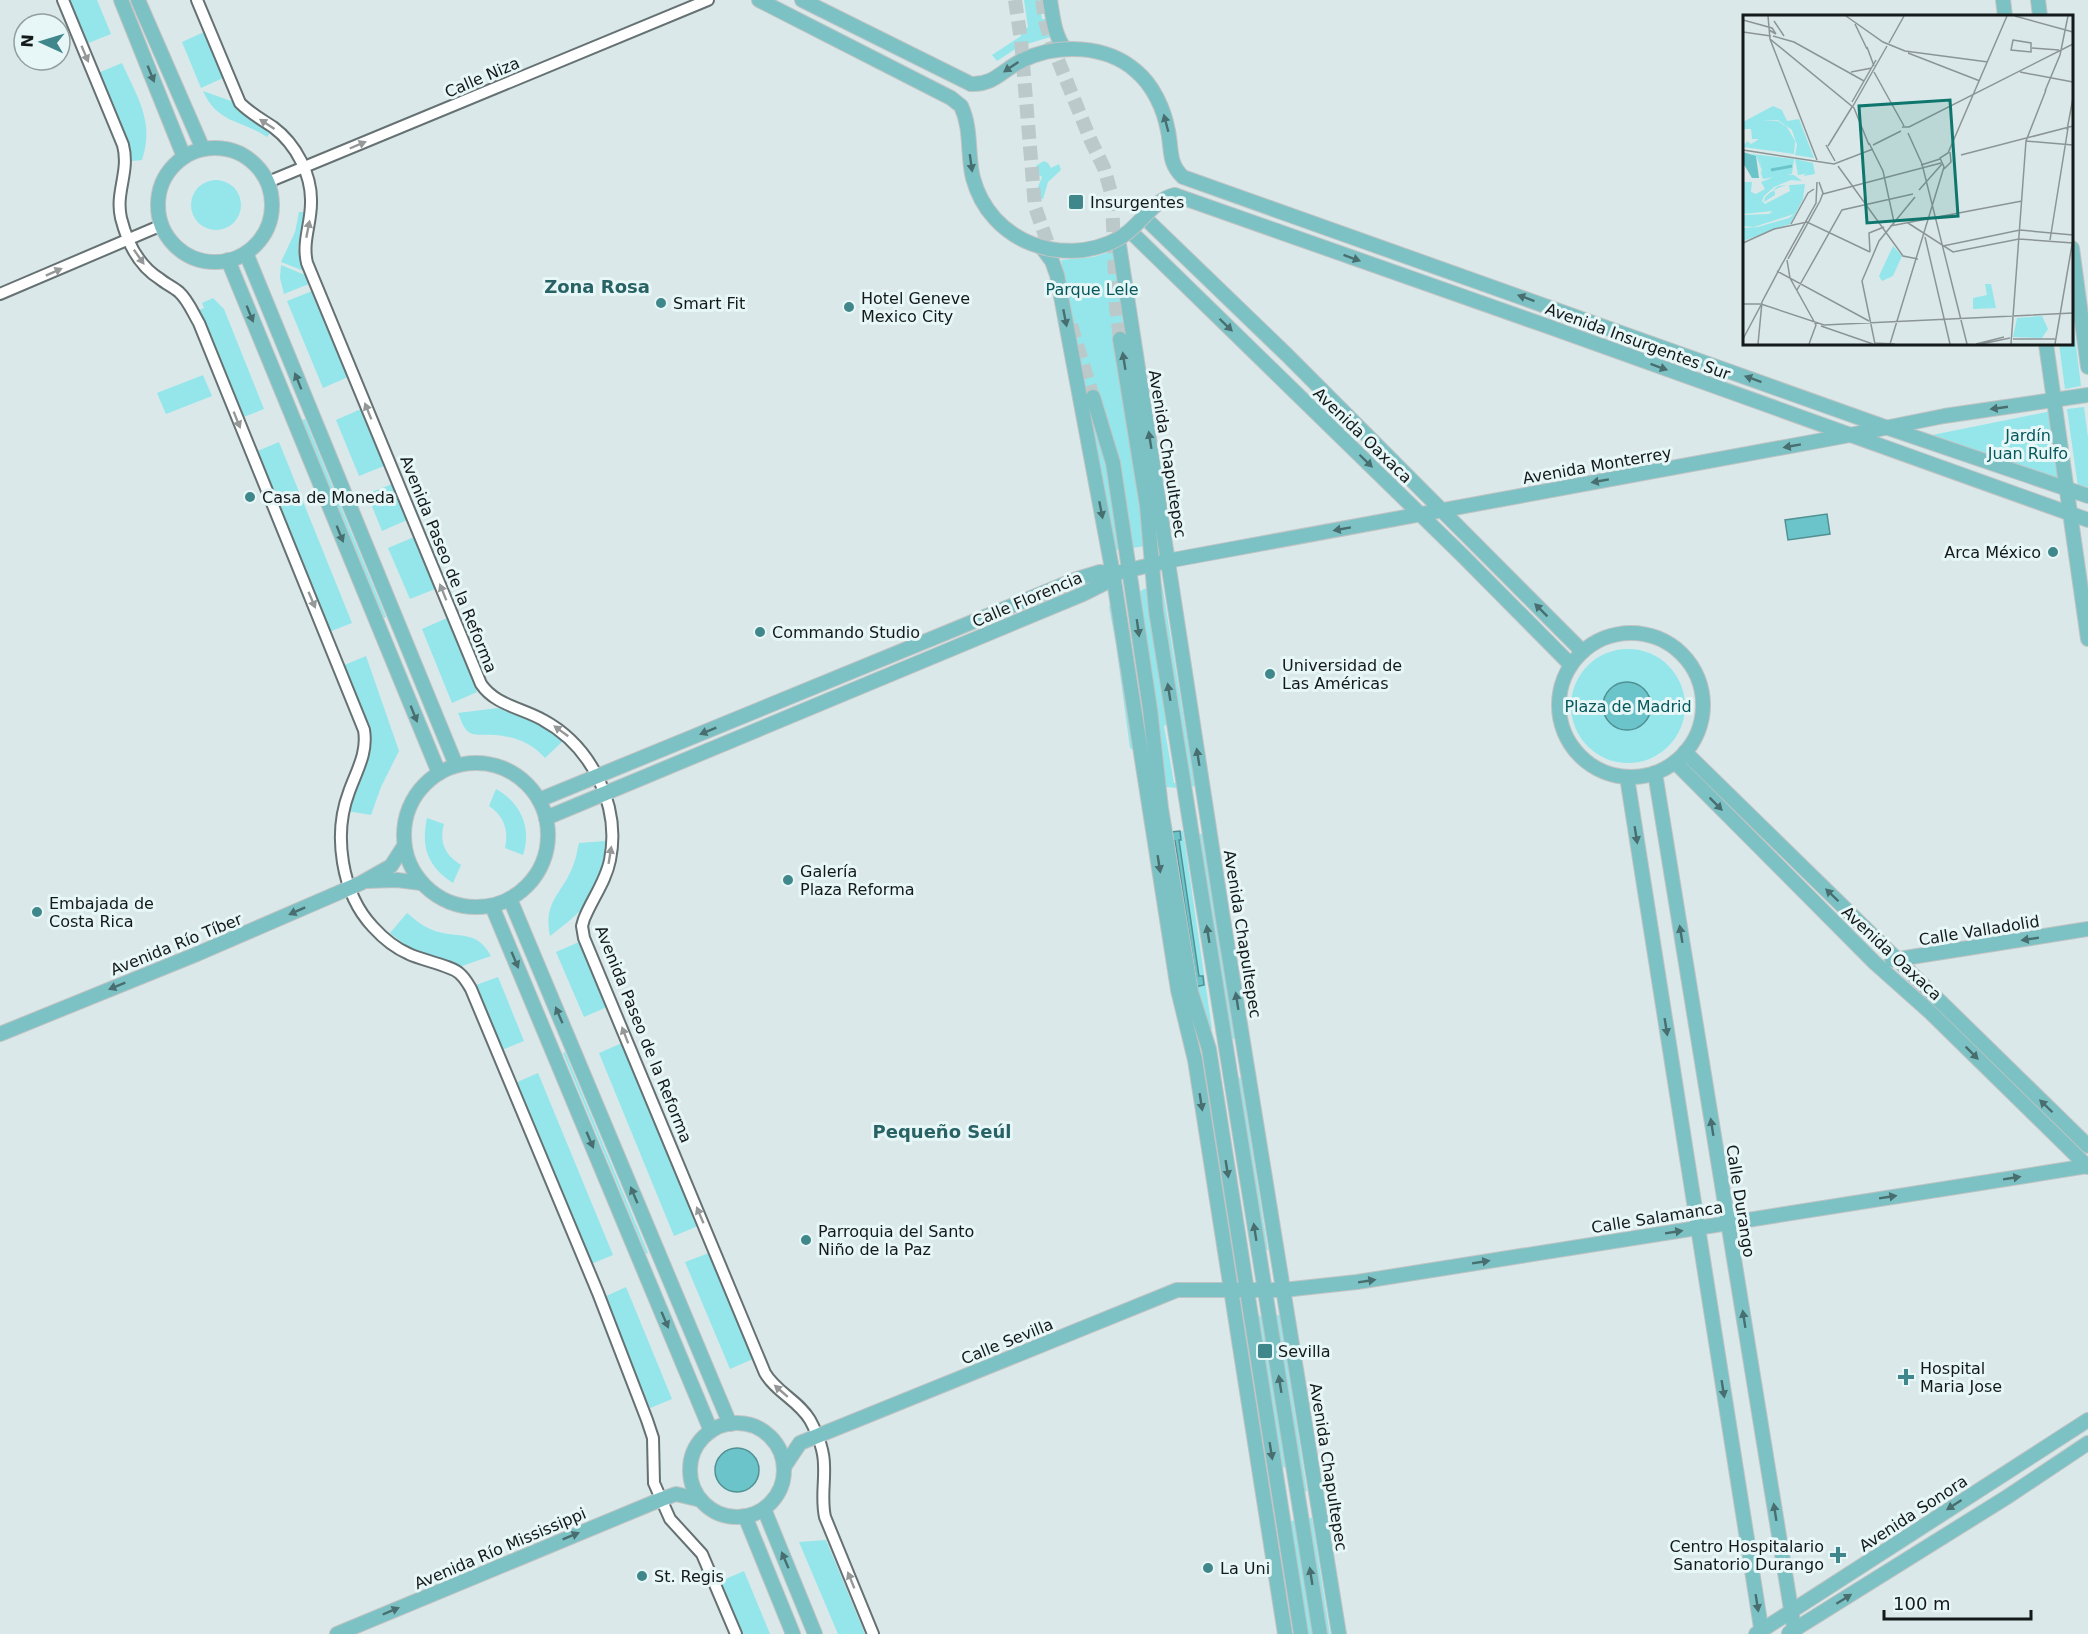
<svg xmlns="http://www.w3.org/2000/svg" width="2088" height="1634" font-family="'DejaVu Sans',sans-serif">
	<rect width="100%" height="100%" fill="#dae8e9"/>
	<g fill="#94e6eb">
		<path d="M68 0H97L111 34 86 44Z"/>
		<path d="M1024 0H1039L1042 19H1047L1054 36 1020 46 997 61 992 55 1021 36V31L1028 27Z"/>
		<path d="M204 32 223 78 201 88 182 42Z"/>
		<path d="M122 63C137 97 155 122 142 160L132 161 128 141 98 73Z"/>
		<path d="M203 91 234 102 241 112 270 133 267 137C240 119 218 124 203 91Z"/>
		<path d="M1044 161 1048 163 1051 168 1059 164 1061 170 1048 182 1043 199 1037 198 1038 187 1042 177C1037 174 1034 171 1037 165Z"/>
		<circle cx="216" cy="205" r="25"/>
		<path d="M299 212H305L298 247 304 271 281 262 295 232Z"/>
		<path d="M1113 251 1125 338 1113 339 1141 501 1145 546 1132 548 1110 435 1099 395 1108 469 1121 549 1116 550 1061 260 1093 257Z"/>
		<path d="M281 265 305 275 309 284 284 294 280 278Z"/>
		<path d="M312 291 348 377 323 388 287 301Z"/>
		<path d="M213 298 224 309 264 409 241 418 199 310 204 308 202 303Z"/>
		<path d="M2072 314 2081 386 2065 389 2059 344H2072Z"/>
		<path d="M203 375 212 396 166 414 157 393Z"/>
		<path d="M2084 407 2088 437V489L2078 487 2067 409Z"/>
		<path d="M361 409 384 466 359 476 336 420Z"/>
		<path d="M2052 411 2058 476 2056 480 1927 436Z"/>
		<path d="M305 419 386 617 384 618 302 420Z"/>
		<path d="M279 442 352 623 329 632 255 452Z"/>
		<path d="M392 484 407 520 382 531 367 494Z"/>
		<path d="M414 537 435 589 410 599 388 548Z"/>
		<path d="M1162 584 1195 786 1190 787 1162 614 1159 585Z"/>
		<path d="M1148 587 1168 724 1164 726 1174 783H1178L1179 788 1166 787 1139 592Z"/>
		<path d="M1110 605H1111L1133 750 1130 748 1116 645 1109 607Z"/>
		<path d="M447 618 477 692 452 703 422 629Z"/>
		<circle cx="1628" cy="706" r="57"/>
		<path d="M366 656 399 751 381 787 371 815 347 811 369 746 342 666Z"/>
		<path d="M498 708 541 725 564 740 545 758C532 743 514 736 494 735 487 734 477 736 470 733 463 729 461 719 458 713Z"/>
		<path d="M496 789C521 803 532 828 523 855L505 848C509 830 504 816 489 806Z"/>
		<path d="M427 818 444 824C439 842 445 855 461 865L453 883C427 866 421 847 427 818Z"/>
		<path d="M1180 831H1183L1212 1029H1208L1195 987 1204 985 1203 977H1199L1179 840 1181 839Z"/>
		<path d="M1198 834H1203L1235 1039 1230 1038Z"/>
		<path d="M605 841C605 864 597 894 580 911 571 920 560 928 550 936 543 900 562 895 573 866 576 859 577 851 579 843Z"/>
		<path d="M407 913C415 920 424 927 435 931 460 939 476 929 491 956L459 967 409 948 390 933Z"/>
		<path d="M579 942 607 1007 584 1017 556 952Z"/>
		<path d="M498 977 524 1041 502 1050 476 985Z"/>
		<path d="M622 1043 698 1226 674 1236 599 1053Z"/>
		<path d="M565 1052 648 1253 646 1254 563 1053Z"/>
		<path d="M1203 1068H1205L1234 1251H1232Z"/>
		<path d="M538 1073 613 1255 591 1264 515 1083Z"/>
		<path d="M1237 1077 1241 1078 1268 1250 1264 1249Z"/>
		<path d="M709 1253 753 1359 730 1369 685 1262Z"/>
		<path d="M626 1287 672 1399 650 1408 604 1297Z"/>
		<path d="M1255 1315 1263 1316 1287 1467 1280 1468Z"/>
		<path d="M1274 1315H1280L1307 1491 1303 1492Z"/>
		<path d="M1307 1518H1312L1330 1634H1326Z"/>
		<path d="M1296 1520 1314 1634H1307L1288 1522Z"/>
		<path d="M826 1540 865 1634H838L799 1542Z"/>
		<path d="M744 1571 770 1634H742L721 1581Z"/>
	</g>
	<g fill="#6bc4c9" stroke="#519194" stroke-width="1.5">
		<path d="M1827 514 1830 534 1788 540 1785 520Z"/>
		<circle cx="1627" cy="706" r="24"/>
		<path d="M1180 831 1181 840H1179L1199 976H1203L1204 985 1195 987 1196 979 1175 841H1173L1171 832Z"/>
		<circle cx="737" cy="1470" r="22"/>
	</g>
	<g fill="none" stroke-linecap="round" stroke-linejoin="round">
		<g stroke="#bcc9ca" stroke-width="14" stroke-dasharray="14 7" stroke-linecap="butt">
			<path d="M1015 0 1021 40 1035 207 1053 258"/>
			<path d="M1042 0 1045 21 1056 55 1091 141 1104 168 1112 196 1116 307 1120 339"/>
			<path d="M1071 325 1093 397"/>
		</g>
		<g stroke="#657172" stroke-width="14">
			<g id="minor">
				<path d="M63 0 123 145C130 172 115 192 121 218 127 242 139 266 160 279 166 284 173 287 179 292 188 300 193 313 199 323L364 730C368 753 356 772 349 792 333 834 341 893 373 927 383 938 395 948 409 954 421 960 453 966 460 974 465 978 468 984 471 989L598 1293 647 1420 653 1438 654 1483 670 1519 702 1554 736 1634"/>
				<path d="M197 0 240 103C250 113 261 119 273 127 296 144 312 175 311 203 311 224 302 242 307 263L481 684C495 705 522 708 543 720 591 746 621 805 610 860 606 881 592 899 584 919L582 926 584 938 765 1373C776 1392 799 1401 810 1420 817 1433 824 1450 824 1465 825 1483 821 1499 825 1517L873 1634"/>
				<path d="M268 182 708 0"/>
				<path d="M0 294 162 225"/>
			</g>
		</g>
		<g stroke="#c2c3c3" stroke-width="16">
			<g id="major">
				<path d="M121 0 184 157"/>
				<path d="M138 0 203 149"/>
				<path d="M759 0 951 98 961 106"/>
				<path d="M802 0 971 84"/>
				<path d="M1050 0C1053 17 1054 35 1065 49"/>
				<path d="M2003 0 2005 16"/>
				<path d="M2038 0 2040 16"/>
				<circle cx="215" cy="205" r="57"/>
				<path d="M1183 177 1888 428 2088 496"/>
				<path d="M1175 195 1544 325 2088 520"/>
				<path d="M1145 218 1287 355 1582 651"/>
				<path d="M1130 231 1463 556 1571 665"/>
				<path d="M1118 238 1223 919 1339 1634"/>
				<path d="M2072 248 2088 367"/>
				<path d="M1043 249 1052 261 1057 275 1113 574 1178 990 1195 1060 1285 1634"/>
				<path d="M246 253 456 765"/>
				<path d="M228 260 439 773"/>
				<path d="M1120 339 1147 506 1156 611 1320 1634"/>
				<path d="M2046 344 2088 639"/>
				<path d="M1093 397 1113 463 1150 709 1161 808 1191 992 1209 1049 1301 1634"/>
				<circle cx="1631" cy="705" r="72"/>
				<path d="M1685 752 2088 1146"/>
				<path d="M1675 762 1875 963 1930 1012 2088 1167"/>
				<circle cx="476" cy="835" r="72"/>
				<path d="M1655 773 1795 1634"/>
				<path d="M1627 777 1762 1634"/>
				<path d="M539 800 1077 579 1100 572 1113 574 1167 561 1850 435 1944 416 2088 395"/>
				<path d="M546 818 1083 594 1103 584 1113 574"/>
				<path d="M366 881 397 880 421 883"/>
				<path d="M510 899 730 1424"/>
				<path d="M492 906 711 1431"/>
				<path d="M1892 960 2088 929"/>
				<path d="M0 1034 197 954 361 883 391 866 404 846"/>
				<circle cx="737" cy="1470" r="47"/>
				<path d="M784 1467 800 1443 1177 1290H1283L1357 1282 2088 1166"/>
				<path d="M764 1509 815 1634"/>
				<path d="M745 1516 793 1634"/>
				<path d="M1789 1633 2007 1497 2088 1443"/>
				<path d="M337 1634 662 1499 676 1494 701 1500"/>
				<path d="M1756 1634 2088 1420"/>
			</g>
		</g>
		<use href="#minor" stroke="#fff" stroke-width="10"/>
		<use href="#major" stroke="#7cc2c5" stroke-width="14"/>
		<g stroke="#c2c3c3" stroke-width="16" stroke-linecap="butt">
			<g id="major-bridge">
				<path d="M971 84C995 85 1003 69 1023 60 1058 43 1107 45 1136 71 1153 85 1164 109 1168 131 1172 150 1168 163 1183 177"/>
				<path d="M961 106C972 129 967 154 973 178 990 242 1062 268 1118 239 1139 228 1153 199 1175 195"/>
			</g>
		</g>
		<use href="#major-bridge" stroke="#7cc2c5" stroke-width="14"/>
	</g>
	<defs><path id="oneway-solid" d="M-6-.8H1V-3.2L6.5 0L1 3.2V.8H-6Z" transform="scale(1.5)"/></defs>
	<g fill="#959898">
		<use href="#oneway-solid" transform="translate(85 54) rotate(67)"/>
		<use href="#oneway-solid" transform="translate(267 124) rotate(-147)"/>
		<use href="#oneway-solid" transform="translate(358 145) rotate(-23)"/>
		<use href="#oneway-solid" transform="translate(308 229) rotate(-79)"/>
		<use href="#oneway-solid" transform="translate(139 257) rotate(55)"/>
		<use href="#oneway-solid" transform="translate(54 272) rotate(-24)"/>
		<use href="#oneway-solid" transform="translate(368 411) rotate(-112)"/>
		<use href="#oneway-solid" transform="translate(237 420) rotate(68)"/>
		<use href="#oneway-solid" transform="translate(443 592) rotate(-112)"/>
		<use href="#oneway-solid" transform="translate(312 600) rotate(67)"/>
		<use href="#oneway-solid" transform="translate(561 731) rotate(-144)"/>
		<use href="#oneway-solid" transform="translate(610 855) rotate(-81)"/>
		<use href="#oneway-solid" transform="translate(625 1035) rotate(-111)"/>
		<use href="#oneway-solid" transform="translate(700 1215) rotate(-113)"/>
		<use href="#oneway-solid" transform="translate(781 1391) rotate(-139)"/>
		<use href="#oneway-solid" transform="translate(851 1580) rotate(-112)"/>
	</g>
	<g fill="#486e6f">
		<use href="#oneway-solid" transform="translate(1011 67) rotate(146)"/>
		<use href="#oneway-solid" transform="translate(151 74) rotate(68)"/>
		<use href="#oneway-solid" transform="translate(1166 123) rotate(-105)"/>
		<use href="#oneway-solid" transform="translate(971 163) rotate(82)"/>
		<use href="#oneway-solid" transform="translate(1352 258) rotate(20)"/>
		<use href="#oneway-solid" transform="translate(1526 298) rotate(-160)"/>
		<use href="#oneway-solid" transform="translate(250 314) rotate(68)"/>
		<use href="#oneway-solid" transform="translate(1065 318) rotate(79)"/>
		<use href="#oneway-solid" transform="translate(1226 325) rotate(44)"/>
		<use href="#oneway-solid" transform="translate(1124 361) rotate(-99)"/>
		<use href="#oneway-solid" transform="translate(1659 367) rotate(20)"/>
		<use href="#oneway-solid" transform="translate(1753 379) rotate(-160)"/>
		<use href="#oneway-solid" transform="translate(298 381) rotate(-112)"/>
		<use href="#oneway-solid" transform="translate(1999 408) rotate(172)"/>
		<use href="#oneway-solid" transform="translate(1150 440) rotate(-99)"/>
		<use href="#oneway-solid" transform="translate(1792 446) rotate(170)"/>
		<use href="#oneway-solid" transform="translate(1366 461) rotate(44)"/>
		<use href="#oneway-solid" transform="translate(1600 481) rotate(170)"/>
		<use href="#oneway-solid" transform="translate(1101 510) rotate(79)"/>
		<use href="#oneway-solid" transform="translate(1342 529) rotate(170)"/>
		<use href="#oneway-solid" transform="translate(340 534) rotate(68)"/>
		<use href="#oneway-solid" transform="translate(1541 610) rotate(-135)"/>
		<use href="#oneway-solid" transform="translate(1138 628) rotate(82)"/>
		<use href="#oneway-solid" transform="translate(1169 692) rotate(-99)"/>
		<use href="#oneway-solid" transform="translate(414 714) rotate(68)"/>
		<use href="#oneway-solid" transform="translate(708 731) rotate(158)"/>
		<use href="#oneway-solid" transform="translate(1198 757) rotate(-99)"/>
		<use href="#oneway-solid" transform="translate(1716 804) rotate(45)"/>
		<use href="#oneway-solid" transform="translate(1636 835) rotate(81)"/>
		<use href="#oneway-solid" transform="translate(1159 864) rotate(81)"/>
		<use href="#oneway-solid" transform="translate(1832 895) rotate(-136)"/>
		<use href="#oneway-solid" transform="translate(297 911) rotate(156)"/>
		<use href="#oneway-solid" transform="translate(1208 934) rotate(-99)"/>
		<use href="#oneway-solid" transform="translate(1681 934) rotate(-99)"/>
		<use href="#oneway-solid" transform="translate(2030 939) rotate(171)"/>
		<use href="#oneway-solid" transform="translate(515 960) rotate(67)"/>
		<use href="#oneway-solid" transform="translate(117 986) rotate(158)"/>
		<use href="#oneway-solid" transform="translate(1237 1001) rotate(-99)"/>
		<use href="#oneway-solid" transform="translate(559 1015) rotate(-113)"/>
		<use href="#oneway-solid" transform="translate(1666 1027) rotate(81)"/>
		<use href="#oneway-solid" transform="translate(1972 1053) rotate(45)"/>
		<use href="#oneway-solid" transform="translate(1201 1102) rotate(81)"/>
		<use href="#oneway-solid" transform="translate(2046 1106) rotate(-136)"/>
		<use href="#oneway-solid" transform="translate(1712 1127) rotate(-99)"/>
		<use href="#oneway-solid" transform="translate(590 1140) rotate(67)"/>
		<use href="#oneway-solid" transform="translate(1227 1169) rotate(81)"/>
		<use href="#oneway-solid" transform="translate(2012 1178) rotate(-9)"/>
		<use href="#oneway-solid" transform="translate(634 1195) rotate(-113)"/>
		<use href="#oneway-solid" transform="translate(1888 1197) rotate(-9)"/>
		<use href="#oneway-solid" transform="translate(1255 1232) rotate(-99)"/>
		<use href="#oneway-solid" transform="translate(1674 1232) rotate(-9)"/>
		<use href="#oneway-solid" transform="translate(1481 1262) rotate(-9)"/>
		<use href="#oneway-solid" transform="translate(1367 1281) rotate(-9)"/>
		<use href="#oneway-solid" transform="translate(1744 1319) rotate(-99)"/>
		<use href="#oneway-solid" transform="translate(665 1320) rotate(67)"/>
		<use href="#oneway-solid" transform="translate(1280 1384) rotate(-99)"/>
		<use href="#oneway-solid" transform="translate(1723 1389) rotate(81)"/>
		<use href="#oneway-solid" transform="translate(1271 1451) rotate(81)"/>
		<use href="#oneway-solid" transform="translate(1954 1505) rotate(147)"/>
		<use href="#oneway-solid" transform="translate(1775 1512) rotate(-99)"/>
		<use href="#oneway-solid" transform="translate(571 1536) rotate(-22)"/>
		<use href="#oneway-solid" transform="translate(785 1560) rotate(-113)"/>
		<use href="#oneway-solid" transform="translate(1311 1576) rotate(-99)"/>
		<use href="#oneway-solid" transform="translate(1844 1599) rotate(-32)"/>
		<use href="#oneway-solid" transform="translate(1757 1603) rotate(81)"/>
		<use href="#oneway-solid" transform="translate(391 1611) rotate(-23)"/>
	</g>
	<g fill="#3f878b" stroke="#e7f6f6" stroke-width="2">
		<rect x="1068" y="194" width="16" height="16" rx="3"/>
		<circle cx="661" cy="303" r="6"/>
		<circle cx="849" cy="307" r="6"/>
		<circle cx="250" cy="497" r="6"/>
		<circle cx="2053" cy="552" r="6"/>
		<circle cx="760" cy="632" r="6"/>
		<circle cx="1270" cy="674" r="6"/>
		<circle cx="788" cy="880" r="6"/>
		<circle cx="37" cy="912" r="6"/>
		<circle cx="806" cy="1240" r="6"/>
		<rect x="1257" y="1343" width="16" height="16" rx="3"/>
		<path d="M1903 1368h6v6h6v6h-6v6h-6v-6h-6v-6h6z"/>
		<path d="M1835 1546h6v6h6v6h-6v6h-6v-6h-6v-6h6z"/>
		<circle cx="1208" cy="1568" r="6"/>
		<circle cx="642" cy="1576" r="6"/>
	</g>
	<g text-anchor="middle" stroke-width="6" stroke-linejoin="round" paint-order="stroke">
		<g font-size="16" fill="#141919" stroke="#e7f6f6">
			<text transform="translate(482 77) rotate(-23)" y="6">Calle Niza</text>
			<text transform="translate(1638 341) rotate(20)" y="6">Avenida Insurgentes Sur</text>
			<text transform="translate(1363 435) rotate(44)" y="6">Avenida Oaxaca</text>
			<text transform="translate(1168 454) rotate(81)" y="6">Avenida Chapultepec</text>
			<text transform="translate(1597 465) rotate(-10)" y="6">Avenida Monterrey</text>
			<text transform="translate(449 564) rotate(68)" y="6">Avenida Paseo de la Reforma</text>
			<text transform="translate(1027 599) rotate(-23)" y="6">Calle Florencia</text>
			<text transform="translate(1979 930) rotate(-9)" y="6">Calle Valladolid</text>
			<text transform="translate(1243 934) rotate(81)" y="6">Avenida Chapultepec</text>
			<text transform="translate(176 944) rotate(-22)" y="6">Avenida Río Tíber</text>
			<text transform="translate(1892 953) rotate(43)" y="6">Avenida Oaxaca</text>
			<text transform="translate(644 1034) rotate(68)" y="6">Avenida Paseo de la Reforma</text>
			<text transform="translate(1741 1201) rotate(81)" y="6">Calle Durango</text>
			<text transform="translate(1657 1217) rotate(-9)" y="6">Calle Salamanca</text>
			<text transform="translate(1007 1341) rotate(-22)" y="6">Calle Sevilla</text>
			<text transform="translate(1329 1467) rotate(81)" y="6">Avenida Chapultepec</text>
			<text transform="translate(1913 1513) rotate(-33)" y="6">Avenida Sonora</text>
			<text transform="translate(500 1548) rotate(-23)" y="6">Avenida Río Mississippi</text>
		</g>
		<g font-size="16" fill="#141919" stroke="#e7f6f6" text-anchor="start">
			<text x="1090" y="208">Insurgentes</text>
			<text x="861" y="304">Hotel Geneve<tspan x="861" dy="18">Mexico City</tspan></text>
			<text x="673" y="309">Smart Fit</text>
			<text x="262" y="503">Casa de Moneda</text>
			<text x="2041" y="558" text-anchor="end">Arca México</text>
			<text x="772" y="638">Commando Studio</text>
			<text x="1282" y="671">Universidad de<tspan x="1282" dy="18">Las Américas</tspan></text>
			<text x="800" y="877">Galería<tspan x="800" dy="18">Plaza Reforma</tspan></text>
			<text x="49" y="909">Embajada de<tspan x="49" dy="18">Costa Rica</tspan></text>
			<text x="818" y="1237">Parroquia del Santo<tspan x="818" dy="18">Niño de la Paz</tspan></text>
			<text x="1278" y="1357">Sevilla</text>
			<text x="1920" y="1374">Hospital<tspan x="1920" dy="18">Maria Jose</tspan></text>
			<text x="1824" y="1552" text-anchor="end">Centro Hospitalario<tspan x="1824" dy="18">Sanatorio Durango</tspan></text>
			<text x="1220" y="1574">La Uni</text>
			<text x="654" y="1582">St. Regis</text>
		</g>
		<g font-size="16" fill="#05585c" stroke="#e7f6f6">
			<text x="1092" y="295">Parque Lele</text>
			<text x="2028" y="441">Jardín<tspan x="2028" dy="18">Juan Rulfo</tspan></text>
			<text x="1628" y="712">Plaza de Madrid</text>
		</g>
		<g font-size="18" font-weight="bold" fill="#286265" stroke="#e7f6f6">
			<text x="597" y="293">Zona Rosa</text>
			<text x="942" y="1138">Pequeño Seúl</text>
		</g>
	</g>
	<g transform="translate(1743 15)">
		<rect width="330" height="330" fill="#dae8e9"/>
		<path d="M30 91 39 95 44 106 56 104 71 143 52 140 54 130 49 115 35 105 19 106H35L44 112 52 126 51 139 0 132 4 126 8 129 16 124H9L8 114H1L0 119V107ZM8 139 51 144 49 159 20 164 17 156 19 158 17 144 18 154 14 142ZM52 144 70 148 72 159 61 161 68 150 62 159 55 160ZM36 160H51L59 166 48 165 31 172 21 181 19 186 22 189 47 176 46 170 37 172 28 177 32 176V180L21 187 22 182 35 171 62 169 60 184 47 209 0 226V213L15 212 46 203 51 199 11 212 0 211V200L26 199 30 196 0 199V167H9L8 177 13 179 22 174 18 167ZM150 231 159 241 150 261 139 266 136 261ZM242 269H248L253 293 230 294V283L244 280ZM299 301 305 314 299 323 270 322 274 303Z" fill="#94e6eb"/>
		<path d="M0 137 13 141 16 163H9L0 148Z" fill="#6bc4c9"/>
		<path fill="none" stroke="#6bc4c9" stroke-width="3" d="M28 155 49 151"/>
		<path fill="none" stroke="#8b9596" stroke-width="1.5" d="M25 1 27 24 74 145M103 1 140 27 162 36 245 47M272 1 330 17M0 5 29 13 33 19 26 15M31 6 41 21M112 9 124 34M0 17 28 21M30 21 51 27 121 66M27 24 111 93 126 130M270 25 288 28V37L268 35ZM146 28 161 1M124 32 131 51M289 33 316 35M165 38 237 66M108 57 129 53M131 57 161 111M277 57 330 67M302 76 317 40 325 1M109 87 133 45M110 91 144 31M159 112H166L330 29M324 115 330 83M165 118 179 149 224 329M283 126 330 130M126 128 140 156 151 207M83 130 92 146M130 130 158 116M85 131 109 92M0 135 91 149 130 134M218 140 330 111M178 150 197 144M95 151 160 241 175 244M201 154 208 147 207 137M176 175 199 149M80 179 198 148M165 208 210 237 276 224 330 228M48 209 65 178 71 174M147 211 279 186M182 222 207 329M307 225 325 113M0 228 31 214 64 207 127 237M200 231 277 215 330 220M127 237 126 218 141 212M45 244 77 186 80 178 76 167M44 245 47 263 73 310 66 329M38 251 73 188 74 167M34 256 126 306M54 275 99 195 170 179M0 289H18L81 310 330 298M78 311 130 329M0 324 18 290M270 324H312M131 328 152 329M15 329 19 287 39 249M132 329 119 266 136 226 172 182M147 329 201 152 197 143 205 138 264 1M233 329 261 322M238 329 267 323M268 329 283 126 303 75M312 329 330 224"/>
		<path fill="#0f766e" fill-opacity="0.15" stroke="#0f766e" stroke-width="3" d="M207 85 215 201 124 208 116 91Z"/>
		<rect width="330" height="330" fill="none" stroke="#141919" stroke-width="3"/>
	</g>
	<g transform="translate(42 42) rotate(274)"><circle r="28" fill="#e7f6f6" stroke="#939e9e" stroke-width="1.5"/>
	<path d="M0-4.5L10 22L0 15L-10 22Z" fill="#3f878b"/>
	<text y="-9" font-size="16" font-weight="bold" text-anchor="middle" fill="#141919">N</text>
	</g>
	<path d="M1884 1610v9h147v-9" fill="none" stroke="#141919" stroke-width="3"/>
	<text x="1893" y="1610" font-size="18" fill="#141919" stroke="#e7f6f6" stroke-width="4.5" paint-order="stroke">100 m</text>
</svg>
